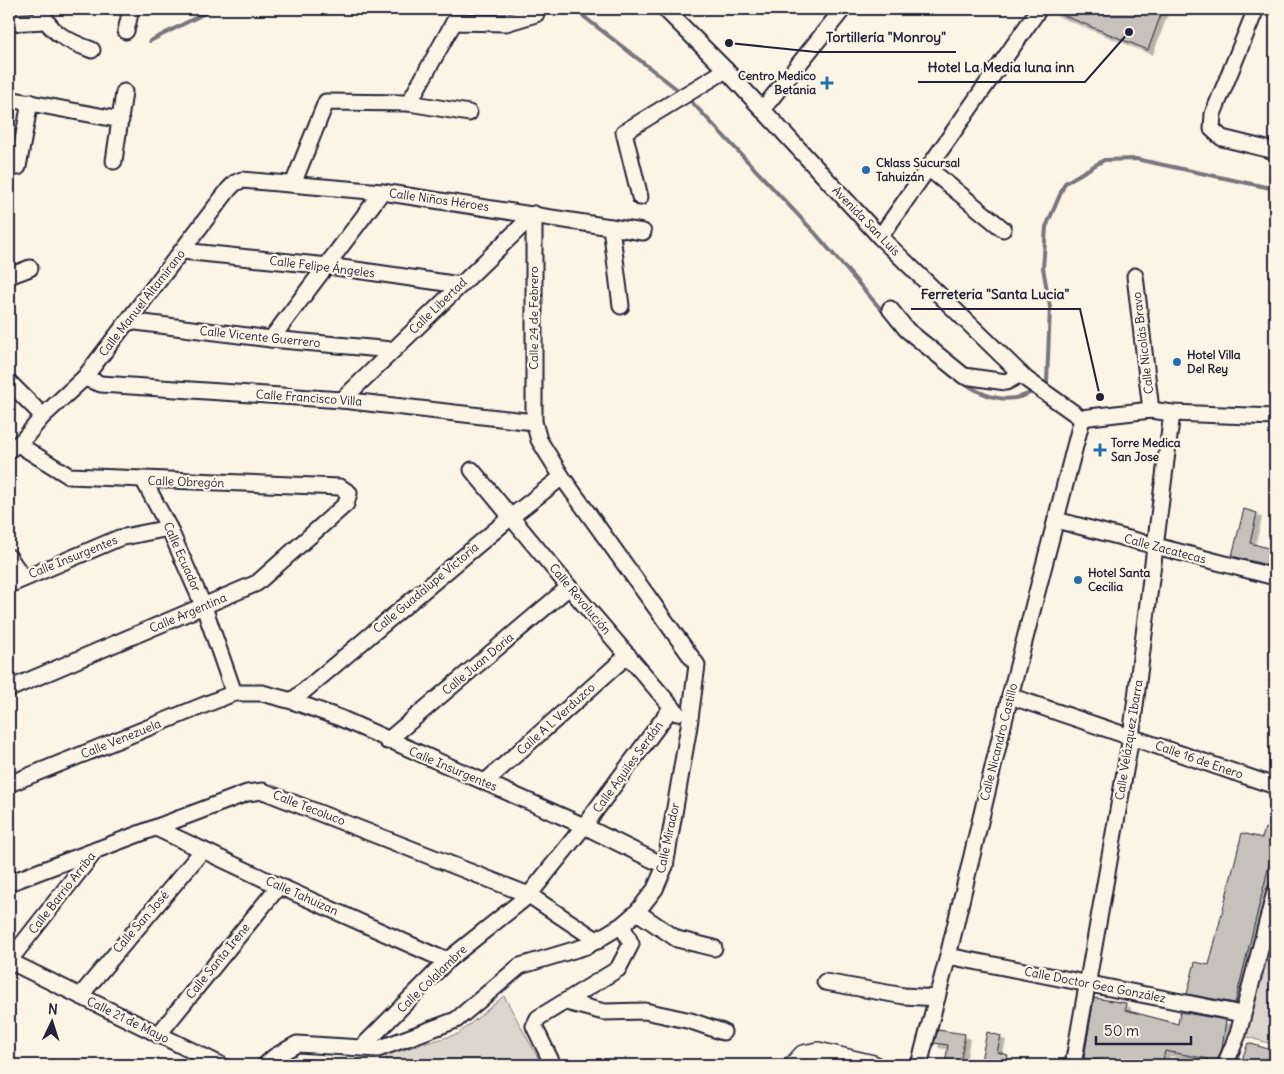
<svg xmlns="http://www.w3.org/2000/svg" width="1284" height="1074" font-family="Delius,sans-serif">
	<defs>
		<filter id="shadow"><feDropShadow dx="4.5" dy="4.5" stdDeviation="0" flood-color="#0004"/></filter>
	</defs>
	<rect width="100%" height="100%" fill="#fcf5e5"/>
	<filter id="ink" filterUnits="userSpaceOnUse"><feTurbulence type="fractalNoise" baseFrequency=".02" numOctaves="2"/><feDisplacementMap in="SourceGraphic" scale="10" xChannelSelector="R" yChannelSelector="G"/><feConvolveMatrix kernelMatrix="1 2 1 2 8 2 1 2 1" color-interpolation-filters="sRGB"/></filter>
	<g filter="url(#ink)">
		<g fill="#dcd6cc" stroke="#7f7c84">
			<path d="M1275 907V1045L1241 1035Z"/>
			<path d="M504 996 542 1065H389L385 1055 458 1034Z"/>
		</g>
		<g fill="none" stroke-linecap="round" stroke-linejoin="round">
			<g stroke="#78757e" stroke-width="4">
				<path d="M574 9 682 93"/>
				<path d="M150 41 213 9"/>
				<path d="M688 98 815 233 885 314"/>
				<path d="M962 381C984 398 1011 406 1035 390"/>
				<path d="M1041 386 1047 382 1050 307 1043 268 1046 227 1065 183 1104 160 1136 159 1275 189"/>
			</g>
		</g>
		<g fill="#c6c1bb" stroke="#22223b" filter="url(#shadow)">
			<path d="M1048 9H1163L1148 50Z"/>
			<path d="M1244 509 1257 513 1250 543 1275 550V567L1232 556Z"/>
			<path d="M1265 828 1275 831V841L1235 1003 1187 994 1195 962 1209 965 1242 833 1262 838Z"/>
			<path d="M1094 998 1126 1003 1125 1010 1178 1024 1180 1012 1226 1020 1222 1048 1216 1065H1204L1208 1059 1165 1051 1162 1065H1121L1084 1058Z"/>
			<path d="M938 1030 965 1034 960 1065H945L948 1045 934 1043Z"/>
			<path d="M987 1032 1001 1036 997 1052 1008 1055 1005 1065H980Z"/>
			<path d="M1248 1043 1275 1051V1065H1240Z"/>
		</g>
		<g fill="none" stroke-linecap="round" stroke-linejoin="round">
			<g stroke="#22223b" stroke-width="19">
				<g id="minor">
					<path d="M41 9C48 33 70 42 92 50"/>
					<path d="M665 9 726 70 880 237 1026 379 1081 418 1151 410 1172 413 1275 417"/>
					<path d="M1256 9 1213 114 1212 129 1222 138 1275 151"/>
					<path d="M9 23 44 21"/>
					<path d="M126 31 131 9"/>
					<path d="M9 99 121 120"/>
					<path d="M409 103 454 22 506 23 536 14"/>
					<path d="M762 110 843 9"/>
					<path d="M114 161 124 92"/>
					<path d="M18 167 30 102"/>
					<path d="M928 168 1003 229"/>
					<path d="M293 184 326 102 409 103 469 113"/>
					<path d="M640 197 624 132 726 70"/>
					<path d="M611 227 621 306"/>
					<path d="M880 237 1039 9"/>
					<path d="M182 251 328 266 460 285"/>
					<path d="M9 276 30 268"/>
					<path d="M1135 276 1151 410"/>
					<path d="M890 309 907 330 964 376 1006 382 1021 374"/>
					<path d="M128 321 271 339 392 350"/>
					<path d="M271 339 382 192"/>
					<path d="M84 378 101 384 342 400 534 422"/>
					<path d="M9 382 43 416"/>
					<path d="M342 400 534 214"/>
					<path d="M9 450 22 441 43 416 84 378 229 189 235 183 242 180 382 192 643 232"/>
					<path d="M472 470 569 587 677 713"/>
					<path d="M144 481 169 528 204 607 234 693"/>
					<path d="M1056 520 1275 577"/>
					<path d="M9 557 23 578"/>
					<path d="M9 585 119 538 169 528"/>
					<path d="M9 689 257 583 346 504 349 493 340 487 69 476 24 448 22 441"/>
					<path d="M1010 696 1275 786"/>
					<path d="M292 701 511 517 562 477"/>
					<path d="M387 741 569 587"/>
					<path d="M485 782 628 655"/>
					<path d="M9 784 234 693H262L292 701 340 718 584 826 665 866"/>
					<path d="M156 828 279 886 438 957 449 959"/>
					<path d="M9 883 247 793 263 791 529 895 598 941"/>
					<path d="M637 912 677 939 714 948"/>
					<path d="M948 956 1242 1014"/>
					<path d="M9 961 221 1065"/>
					<path d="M9 961 96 850"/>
					<path d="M825 982 904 996 937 998"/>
					<path d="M80 996 203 850"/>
					<path d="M566 1002 604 1012 645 1011 691 1021 723 1032"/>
					<path d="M158 1035 279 886"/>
					<path d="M362 1047 449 959 529 895 584 826 672 707"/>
					<path d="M265 1065 274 1057 297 1044 378 1049 456 1020 520 966 587 946 622 925 637 912 655 889 665 866 689 726 697 665 562 477 539 440 534 422V214"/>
					<path d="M553 1065 534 1026 538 1018 618 969 631 944 622 925"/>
					<path d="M919 1065 948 956 1010 696 1082 419"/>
					<path d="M1073 1065 1131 737 1172 413"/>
					<path d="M1225 1065 1238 1034 1275 892"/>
				</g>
			</g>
			<g stroke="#22223b" stroke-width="22">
				<path id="major" d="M794 1065 803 1055 818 1052 873 1065"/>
			</g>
			<use href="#minor" stroke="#fcf5e5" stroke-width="15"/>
			<use href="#major" stroke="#fcf5e5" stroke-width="19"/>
		</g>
	</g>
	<g fill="#1f6fb2" stroke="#fcf5e5" stroke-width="2">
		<path d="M824.5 75.5h5v5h5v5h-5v5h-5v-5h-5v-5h5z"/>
		<circle cx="866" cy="170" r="5"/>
		<circle cx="1177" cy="362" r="5"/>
		<path d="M1097.5 442.5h5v5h5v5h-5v5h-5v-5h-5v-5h5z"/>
		<circle cx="1078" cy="580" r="5"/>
	</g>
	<g text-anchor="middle" stroke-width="4.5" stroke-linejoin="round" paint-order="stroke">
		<g font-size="12" font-weight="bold" fill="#22223b" stroke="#fcf5e5" text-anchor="start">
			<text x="816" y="80" text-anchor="end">Centro Medico<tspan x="816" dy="14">Betania</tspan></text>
			<text x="876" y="167">Cklass Sucursal<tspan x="876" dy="14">Tahuizán</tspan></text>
			<text x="1187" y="359">Hotel Villa<tspan x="1187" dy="14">Del Rey</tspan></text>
			<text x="1111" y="447">Torre Medica<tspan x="1111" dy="14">San Jose</tspan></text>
			<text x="1088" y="577">Hotel Santa<tspan x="1088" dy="14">Cecilia</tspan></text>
		</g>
		<g font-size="12" fill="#22223b" stroke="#fcf5e5">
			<text transform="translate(439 200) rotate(8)" y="4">Calle Niños Héroes</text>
			<text transform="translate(866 221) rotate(46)" y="4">Avenida San Luis</text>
			<text transform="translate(322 267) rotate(7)" y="4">Calle Felipe Ángeles</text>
			<text transform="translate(142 303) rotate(-52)" y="4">Calle Manuel Altamirano</text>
			<text transform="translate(438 306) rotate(-44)" y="4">Calle Libertad</text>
			<text transform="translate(534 318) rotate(-90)" y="4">Calle 24 de Febrero</text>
			<text transform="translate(260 337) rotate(6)" y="4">Calle Vicente Guerrero</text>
			<text transform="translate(1143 343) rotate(-97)" y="4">Calle Nicolás Bravo</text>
			<text transform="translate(309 398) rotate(4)" y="4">Calle Francisco Villa</text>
			<text transform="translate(186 482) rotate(2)" y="4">Calle Obregón</text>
			<text transform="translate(1165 549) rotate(15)" y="4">Calle Zacatecas</text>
			<text transform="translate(73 557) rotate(-22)" y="4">Calle Insurgentes</text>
			<text transform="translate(182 557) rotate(66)" y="4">Calle Ecuador</text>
			<text transform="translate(426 588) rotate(-40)" y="4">Calle Guadalupe Victoria</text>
			<text transform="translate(580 599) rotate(50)" y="4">Calle Revolución</text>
			<text transform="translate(188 613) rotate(-23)" y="4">Calle Argentina</text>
			<text transform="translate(478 664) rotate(-40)" y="4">Calle Juan Doria</text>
			<text transform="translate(556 719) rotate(-42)" y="4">Calle A L Verduzco</text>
			<text transform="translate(121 739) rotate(-22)" y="4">Calle Venezuela</text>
			<text transform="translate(1129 740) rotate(-81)" y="4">Calle Velázquez Ibarra</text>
			<text transform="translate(999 742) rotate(-76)" y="4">Calle Nicandro Castillo</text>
			<text transform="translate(1199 760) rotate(19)" y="4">Calle 16 de Enero</text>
			<text transform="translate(628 767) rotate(-54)" y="4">Calle Aquiles Serdán</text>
			<text transform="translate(453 769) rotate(23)" y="4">Calle Insurgentes</text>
			<text transform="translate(309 808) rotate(21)" y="4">Calle Tecoluco</text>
			<text transform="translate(668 838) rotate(-78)" y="4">Calle Mirador</text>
			<text transform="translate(62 893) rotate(-52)" y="4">Calle Barrio Arriba</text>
			<text transform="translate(302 896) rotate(24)" y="4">Calle Tahuizan</text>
			<text transform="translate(141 922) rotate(-49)" y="4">Calle San José</text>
			<text transform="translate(218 961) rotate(-51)" y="4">Calle Santa Irene</text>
			<text transform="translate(432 979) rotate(-44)" y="4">Calle Colalambre</text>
			<text transform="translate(1095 985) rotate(11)" y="4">Calle Doctor Gea González</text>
			<text transform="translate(128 1020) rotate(26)" y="4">Calle 21 de Mayo</text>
		</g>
	</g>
	<path fill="none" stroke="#22223b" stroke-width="2" d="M729 43L816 52H956M1129 32L1085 82H918M1100 397L1080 309H911"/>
	<g fill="#22223b" stroke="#fcf5e5" stroke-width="2">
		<circle cx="729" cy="43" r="5"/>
		<circle cx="1129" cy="32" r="5"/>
		<circle cx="1100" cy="397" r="5"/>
	</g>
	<g font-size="14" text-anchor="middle" font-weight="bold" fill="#22223b" stroke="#fcf5e5" stroke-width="4.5" stroke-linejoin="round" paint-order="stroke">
		<text x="886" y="42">Tortillería "Monroy"</text>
		<text x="1001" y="72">Hotel La Media luna inn</text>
		<text x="995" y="299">Ferreteria "Santa Lucia"</text>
	</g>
	<rect width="1284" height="1074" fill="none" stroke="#fcf5e5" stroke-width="30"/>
	<rect x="15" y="15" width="1254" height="1044" fill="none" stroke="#22223b" stroke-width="2" filter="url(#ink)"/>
	<g transform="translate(52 1022) rotate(4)" stroke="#fcf5e5" stroke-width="4" paint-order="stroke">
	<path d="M0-4L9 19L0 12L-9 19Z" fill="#22223b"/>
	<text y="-8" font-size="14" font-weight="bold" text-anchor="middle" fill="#22223b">N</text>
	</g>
	<path d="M1096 1036v8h95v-8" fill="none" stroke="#22223b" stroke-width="2.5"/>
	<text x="1104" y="1036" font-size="15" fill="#22223b" stroke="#fcf5e5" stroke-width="4" paint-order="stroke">50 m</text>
</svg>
